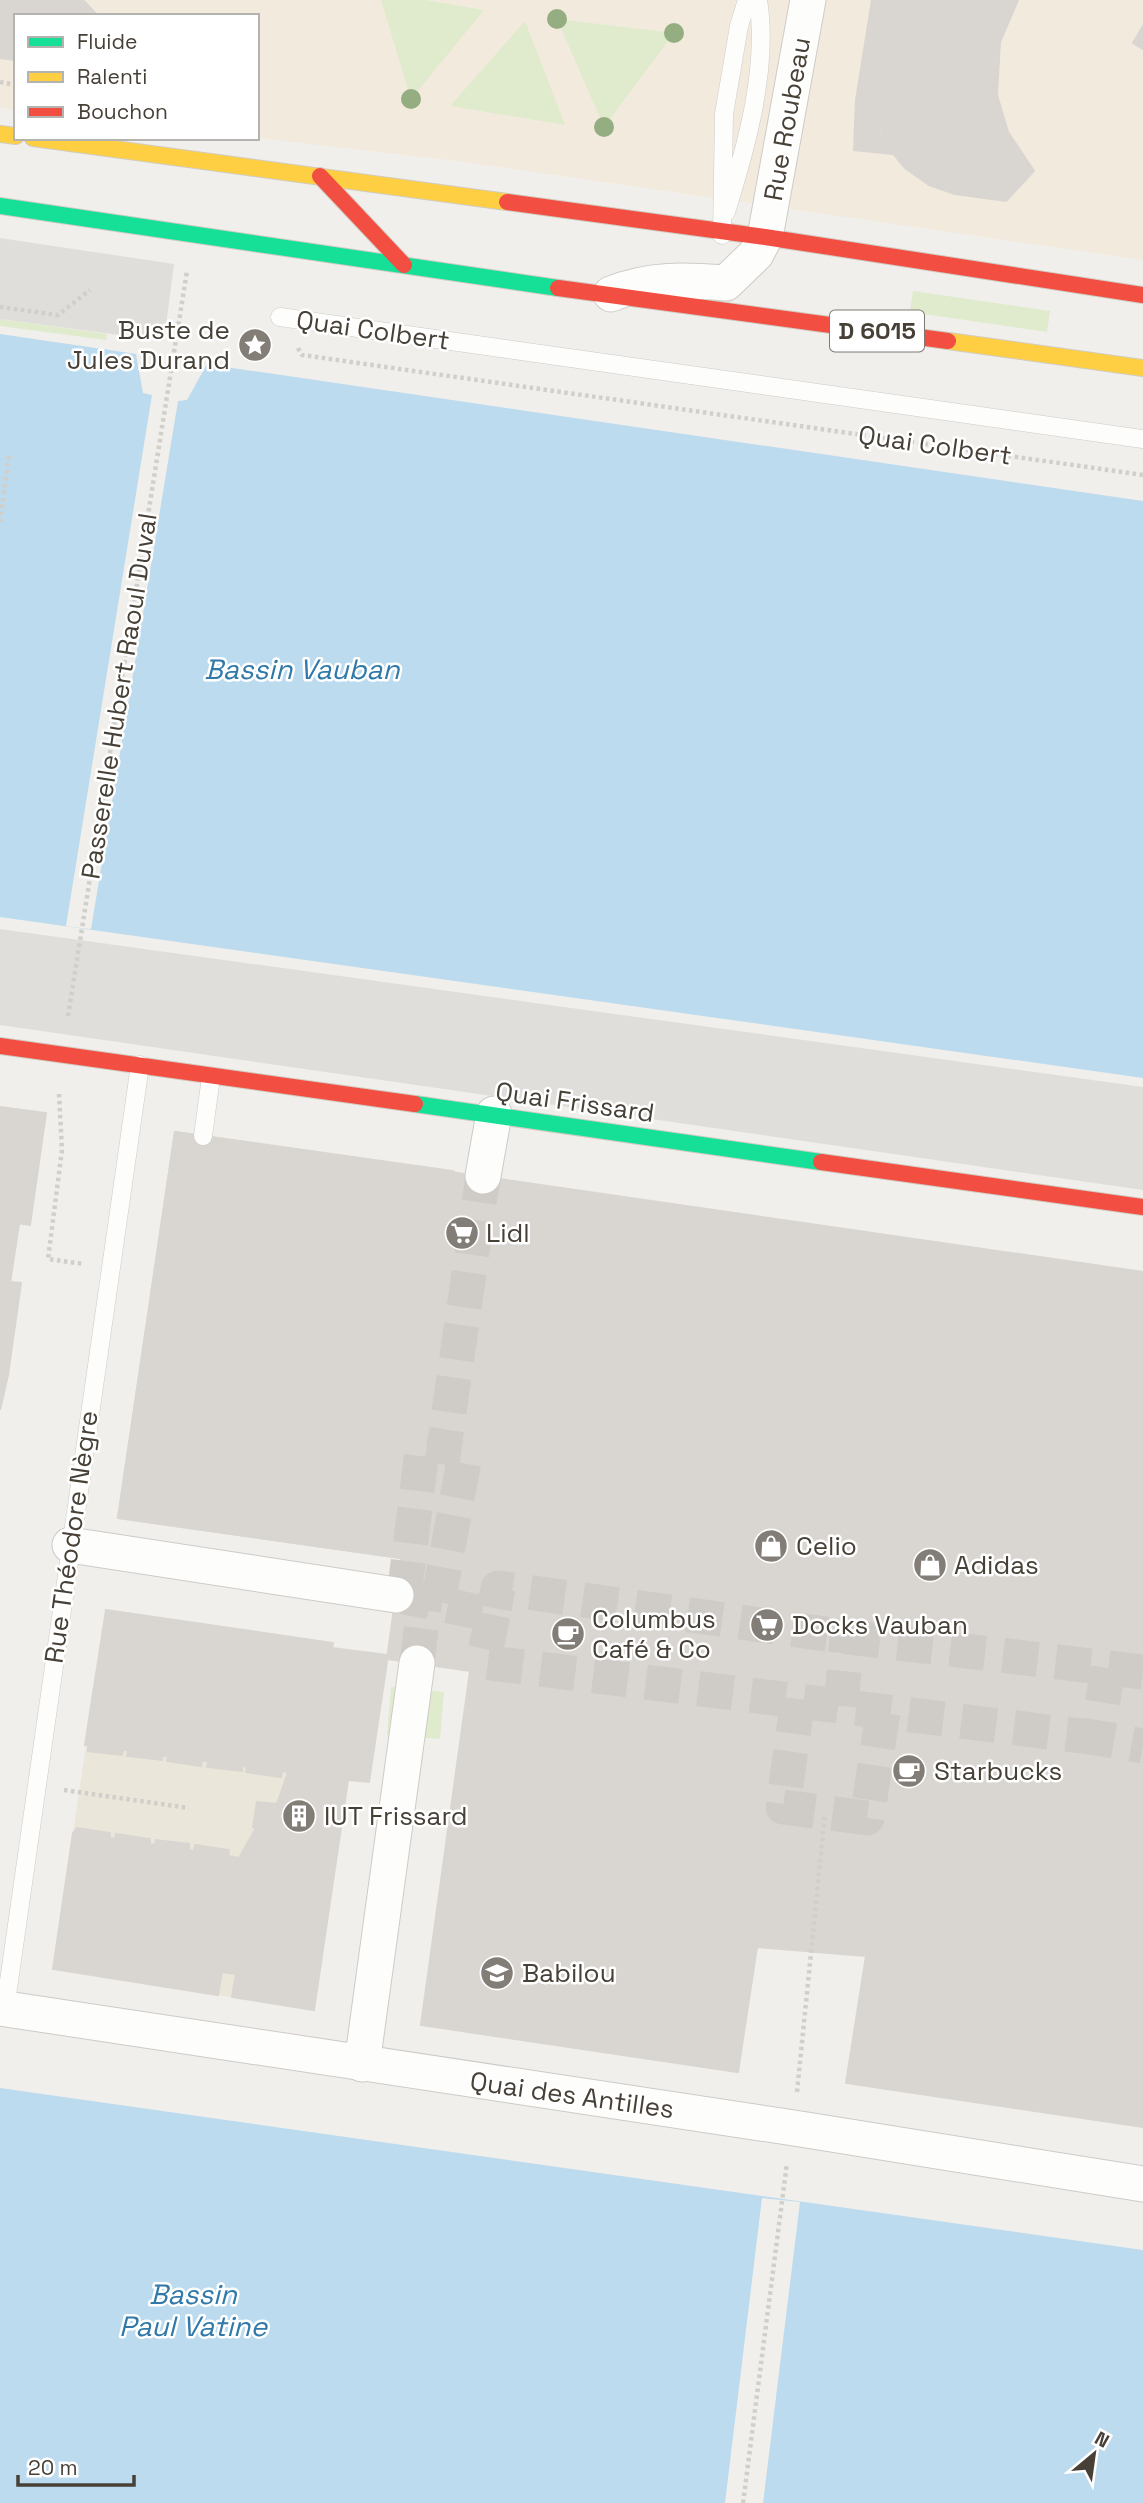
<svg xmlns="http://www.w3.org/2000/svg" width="1143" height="2503" font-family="'Space Grotesk',sans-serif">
	<rect width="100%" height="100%" fill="#f1efeb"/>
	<path fill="#f3eade" d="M0 0H1143V260L465 162 257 138V16H16V110L0 108Z"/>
	<path fill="#ebe6da" d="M106 1610 333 1643V1648L388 1655 348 1780 314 2010 53 1969Z"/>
	<g fill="#dfebcc">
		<path d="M381 0H426L484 10 411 99Z"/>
		<path d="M557 19 674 33 604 127Z"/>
		<path d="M525 21 565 125 450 106Z"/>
		<path d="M913 291 1050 311 1047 332 910 312Z"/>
		<path d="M0 319 107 334 106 340 0 326Z"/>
		<path d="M391 1687 444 1692 440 1739 387 1735Z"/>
	</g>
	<g fill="#e0dedb">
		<path d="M0 238 174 264 164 341 0 319Z"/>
		<path d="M0 929 1143 1087V1190L0 1025Z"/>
	</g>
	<g fill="#bcdbee">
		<path d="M0 334 1143 501V1078L0 917Z"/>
		<path d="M0 2088 1143 2250V2503H0Z"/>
	</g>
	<g fill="#f1efeb">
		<path d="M136 354 207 364 187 400 178 401 91 929 80 928 66 926 152 395 143 393Z"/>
		<path d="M762 2198 800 2202 763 2503H725Z"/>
	</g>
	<g fill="#d9d6d2" stroke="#d9d6d1" stroke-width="2">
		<path d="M0 0H61V8H41L48 16H16V60L0 58Z"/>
		<path d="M61 0H83L98 16H48L41 8H61Z"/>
		<path d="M872 0H1018L1000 42 997 95 1008 132 1034 171 1006 201 955 194 929 185 905 168 886 145 870 102 856 100Z"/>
		<path d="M1143 26V49L1133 43Z"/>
		<path d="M856 100 870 102 880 135 893 154 854 150Z"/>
		<path d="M0 1107 46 1113 30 1225 0 1221Z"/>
		<path d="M175 1132 1143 1272V2127L846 2083 866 1956 757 1947 738 2072 421 2025 470 1671 387 1659 401 1558 118 1518Z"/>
		<path d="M175 1132 453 1171 401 1558 118 1518Z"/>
		<path d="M0 1221 19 1224 0 1349Z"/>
		<path d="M10 1282 21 1283 8 1375 0 1373V1349Z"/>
		<path d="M0 1373 8 1375 0 1410Z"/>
		<path d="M475 1435 524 1443 515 1508 466 1502Z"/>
		<path d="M719 1472 841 1490 822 1617 701 1602Z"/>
		<path d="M903 1495 975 1506 956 1638 884 1625Z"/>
		<path d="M106 1610 333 1643 332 1648 388 1655 369 1782 348 1780 314 2010 232 1997 236 1974 222 1972 218 1995 53 1969 73 1833 77 1828 110 1833V1838L115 1839 116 1834 150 1839V1844L155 1845 156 1840 189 1844V1850L194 1851 195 1845 229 1850 228 1856 239 1858 256 1828 253 1827 257 1802 277 1804 288 1772 282 1771 281 1777 246 1772 247 1767 242 1766V1771L207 1767 208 1761H202L201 1766 167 1761 168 1756H162V1760L127 1756 128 1750H123L122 1755 88 1751V1745H85Z"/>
	</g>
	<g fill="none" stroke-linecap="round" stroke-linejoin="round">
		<g stroke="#cfccc7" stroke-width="35" stroke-dasharray="35 18" stroke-linecap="butt">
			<path d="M396 1595 493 1615 498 1588 847 1637 1143 1672"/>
			<path d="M404 1596 423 1443 444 1447"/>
			<path d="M438 1602 466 1450 444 1447 483 1176"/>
			<path d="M493 1615 483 1662 1097 1738"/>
			<path d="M417 1663 425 1599"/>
			<path d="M1108 1668 1097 1738 1143 1746"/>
			<path d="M798 1699 783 1807 867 1818 883 1712"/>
			<path d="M841 1706 847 1637"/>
		</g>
		<g stroke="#cdcbc7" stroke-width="19">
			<g id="lane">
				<path d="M726 212C746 148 769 67 758 0"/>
				<path d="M722 235 724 114 739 26 747 0"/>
				<path d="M280 317 1143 439"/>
				<path d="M203 1136 211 1077"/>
				<path d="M5 2009 140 1065"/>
			</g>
		</g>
		<g stroke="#cdcbc7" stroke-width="37">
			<g id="street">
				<path d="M611 294C650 278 685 280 726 283L756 254 765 237 808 0"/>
				<path d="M483 1176 494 1114"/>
				<path d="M70 1545 396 1595"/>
				<path d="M0 2008 794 2128 1143 2184"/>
				<path d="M362 2064 417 1663"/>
			</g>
		</g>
		<g stroke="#d0ccc2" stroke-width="18">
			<g id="fast">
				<path d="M0 206 558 288"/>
				<path d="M415 1104 821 1162"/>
			</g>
		</g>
		<g stroke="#d0ccc2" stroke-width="18">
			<g id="slow">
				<path d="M0 134 16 136"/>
				<path d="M33 138 507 202"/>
				<path d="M948 341 1143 368"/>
			</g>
		</g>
		<g stroke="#d0ccc2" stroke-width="18">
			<g id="jam">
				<path d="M320 176 404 265"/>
				<path d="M507 202 765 237 1143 295"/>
				<path d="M558 288 948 341"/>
				<path d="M0 1046 415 1104"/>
				<path d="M821 1162 1143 1207"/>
			</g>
		</g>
		<g stroke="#d1cfca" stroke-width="4.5" stroke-dasharray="3.5 3.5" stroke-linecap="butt">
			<path d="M0 82 16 85"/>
			<path d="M0 307 58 315 90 290"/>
			<path d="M298 348 302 355 1143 475"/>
			<path d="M0 522 9 454"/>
			<path d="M68 1016 187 271"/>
			<path d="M59 1094 62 1150 48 1259 84 1264"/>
			<path d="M64 1790 189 1808"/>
			<path d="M797 2092 825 1814"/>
			<path d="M743 2503 787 2163"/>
		</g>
		<use href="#lane" stroke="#fdfdfc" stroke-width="18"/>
		<use href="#street" stroke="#fdfdfc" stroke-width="35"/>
		<use href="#fast" stroke="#16e098" stroke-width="16"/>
		<use href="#slow" stroke="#ffcf43" stroke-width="16"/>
		<use href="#jam" stroke="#f24e42" stroke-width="16"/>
	</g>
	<g fill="#95ae81">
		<circle cx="557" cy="19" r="10"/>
		<circle cx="674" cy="33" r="10"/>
		<circle cx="411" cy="99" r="10"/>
		<circle cx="604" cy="127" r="10"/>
	</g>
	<defs>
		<g id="sight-disc" transform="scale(1.75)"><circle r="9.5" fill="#827d76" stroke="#fff"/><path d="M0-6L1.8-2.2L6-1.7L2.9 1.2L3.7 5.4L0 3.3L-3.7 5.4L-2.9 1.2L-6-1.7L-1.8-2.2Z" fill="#fff"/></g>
		<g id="supermarket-disc" transform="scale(1.75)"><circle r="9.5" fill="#827d76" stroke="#fff"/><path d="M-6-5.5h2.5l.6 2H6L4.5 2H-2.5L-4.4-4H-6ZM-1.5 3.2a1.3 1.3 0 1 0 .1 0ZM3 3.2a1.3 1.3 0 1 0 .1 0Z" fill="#fff"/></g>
		<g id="shop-disc" transform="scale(1.75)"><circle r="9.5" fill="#827d76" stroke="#fff"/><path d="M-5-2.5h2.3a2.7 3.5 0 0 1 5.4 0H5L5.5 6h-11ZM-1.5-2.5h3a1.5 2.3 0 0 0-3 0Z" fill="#fff"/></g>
		<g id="cafe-disc" transform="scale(1.75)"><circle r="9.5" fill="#827d76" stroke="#fff"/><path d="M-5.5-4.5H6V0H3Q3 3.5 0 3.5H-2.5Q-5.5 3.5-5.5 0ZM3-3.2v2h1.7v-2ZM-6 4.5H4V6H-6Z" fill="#fff"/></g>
		<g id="building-disc" transform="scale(1.75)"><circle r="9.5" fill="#827d76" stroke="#fff"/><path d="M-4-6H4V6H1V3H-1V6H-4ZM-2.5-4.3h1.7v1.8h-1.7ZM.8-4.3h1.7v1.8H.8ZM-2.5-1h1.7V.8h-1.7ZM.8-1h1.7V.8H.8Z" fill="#fff"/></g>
		<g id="school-disc" transform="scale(1.75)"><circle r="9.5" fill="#827d76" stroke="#fff"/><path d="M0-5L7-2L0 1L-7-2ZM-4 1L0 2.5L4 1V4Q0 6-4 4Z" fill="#fff"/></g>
	</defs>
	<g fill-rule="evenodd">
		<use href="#sight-disc" x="255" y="345"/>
		<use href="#supermarket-disc" x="462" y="1233"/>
		<use href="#shop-disc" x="771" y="1546"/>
		<use href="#shop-disc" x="930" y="1565"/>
		<use href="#supermarket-disc" x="767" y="1625"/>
		<use href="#cafe-disc" x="568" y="1634"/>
		<use href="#cafe-disc" x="909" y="1771"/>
		<use href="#building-disc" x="299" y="1816"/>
		<use href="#school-disc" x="497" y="1973"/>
	</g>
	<g text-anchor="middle" stroke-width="5" stroke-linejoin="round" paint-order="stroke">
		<rect fill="#fff" stroke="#7e7973" stroke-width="2" x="830" y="310.5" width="94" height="41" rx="5"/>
		<g font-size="24" font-weight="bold" fill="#474037">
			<text x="877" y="339">D 6015</text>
		</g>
		<g font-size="26" fill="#474037" stroke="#fff">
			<text transform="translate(787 119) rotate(-80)" y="9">Rue Roubeau</text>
			<text transform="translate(373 330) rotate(8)" y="9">Quai Colbert</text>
			<text transform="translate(935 445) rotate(8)" y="9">Quai Colbert</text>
			<text transform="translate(119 696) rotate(-81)" y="9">Passerelle Hubert Raoul Duval</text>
			<text transform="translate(575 1102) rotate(8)" y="9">Quai Frissard</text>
			<text transform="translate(71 1537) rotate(-82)" y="9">Rue Théodore Nègre</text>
			<text transform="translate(572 2095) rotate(8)" y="9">Quai des Antilles</text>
		</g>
		<g font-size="26" fill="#474037" stroke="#fff" text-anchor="start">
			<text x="230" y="339" text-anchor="end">Buste de<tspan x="230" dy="30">Jules Durand</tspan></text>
			<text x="486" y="1242">Lidl</text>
			<text x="796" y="1555">Celio</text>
			<text x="954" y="1574">Adidas</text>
			<text x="592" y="1628">Columbus<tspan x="592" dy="30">Café &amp; Co</tspan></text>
			<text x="792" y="1634">Docks Vauban</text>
			<text x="934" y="1780">Starbucks</text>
			<text x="324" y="1825">IUT Frissard</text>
			<text x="522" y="1982">Babilou</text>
		</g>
		<g font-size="28" font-style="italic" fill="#3079a9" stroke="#fff">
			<text x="302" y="679">Bassin Vauban</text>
			<text x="193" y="2304">Bassin<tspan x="193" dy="32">Paul Vatine</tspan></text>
		</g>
	</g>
	<rect x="14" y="14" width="245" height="126" fill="#ffffff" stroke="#b5b3af" stroke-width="2"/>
	<rect x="28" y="37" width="35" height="10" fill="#16e098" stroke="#b5b3af" stroke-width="2"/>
	<text x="77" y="49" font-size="21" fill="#474037">Fluide</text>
	<rect x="28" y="72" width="35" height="10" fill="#ffcf43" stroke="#b5b3af" stroke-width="2"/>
	<text x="77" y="84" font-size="21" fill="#474037">Ralenti</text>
	<rect x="28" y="107" width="35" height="10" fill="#f24e42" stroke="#b5b3af" stroke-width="2"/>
	<text x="77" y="119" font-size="21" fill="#474037">Bouchon</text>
	<g transform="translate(1094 2454) rotate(29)" stroke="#ffffff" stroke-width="5" paint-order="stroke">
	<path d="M0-5L12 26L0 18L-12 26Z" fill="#474037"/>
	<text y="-10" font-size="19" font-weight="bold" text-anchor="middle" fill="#474037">N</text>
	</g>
	<path d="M18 2475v10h116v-10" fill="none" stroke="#474037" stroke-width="3.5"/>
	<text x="28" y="2475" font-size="21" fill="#474037" stroke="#ffffff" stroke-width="5" paint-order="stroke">20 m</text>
</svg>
